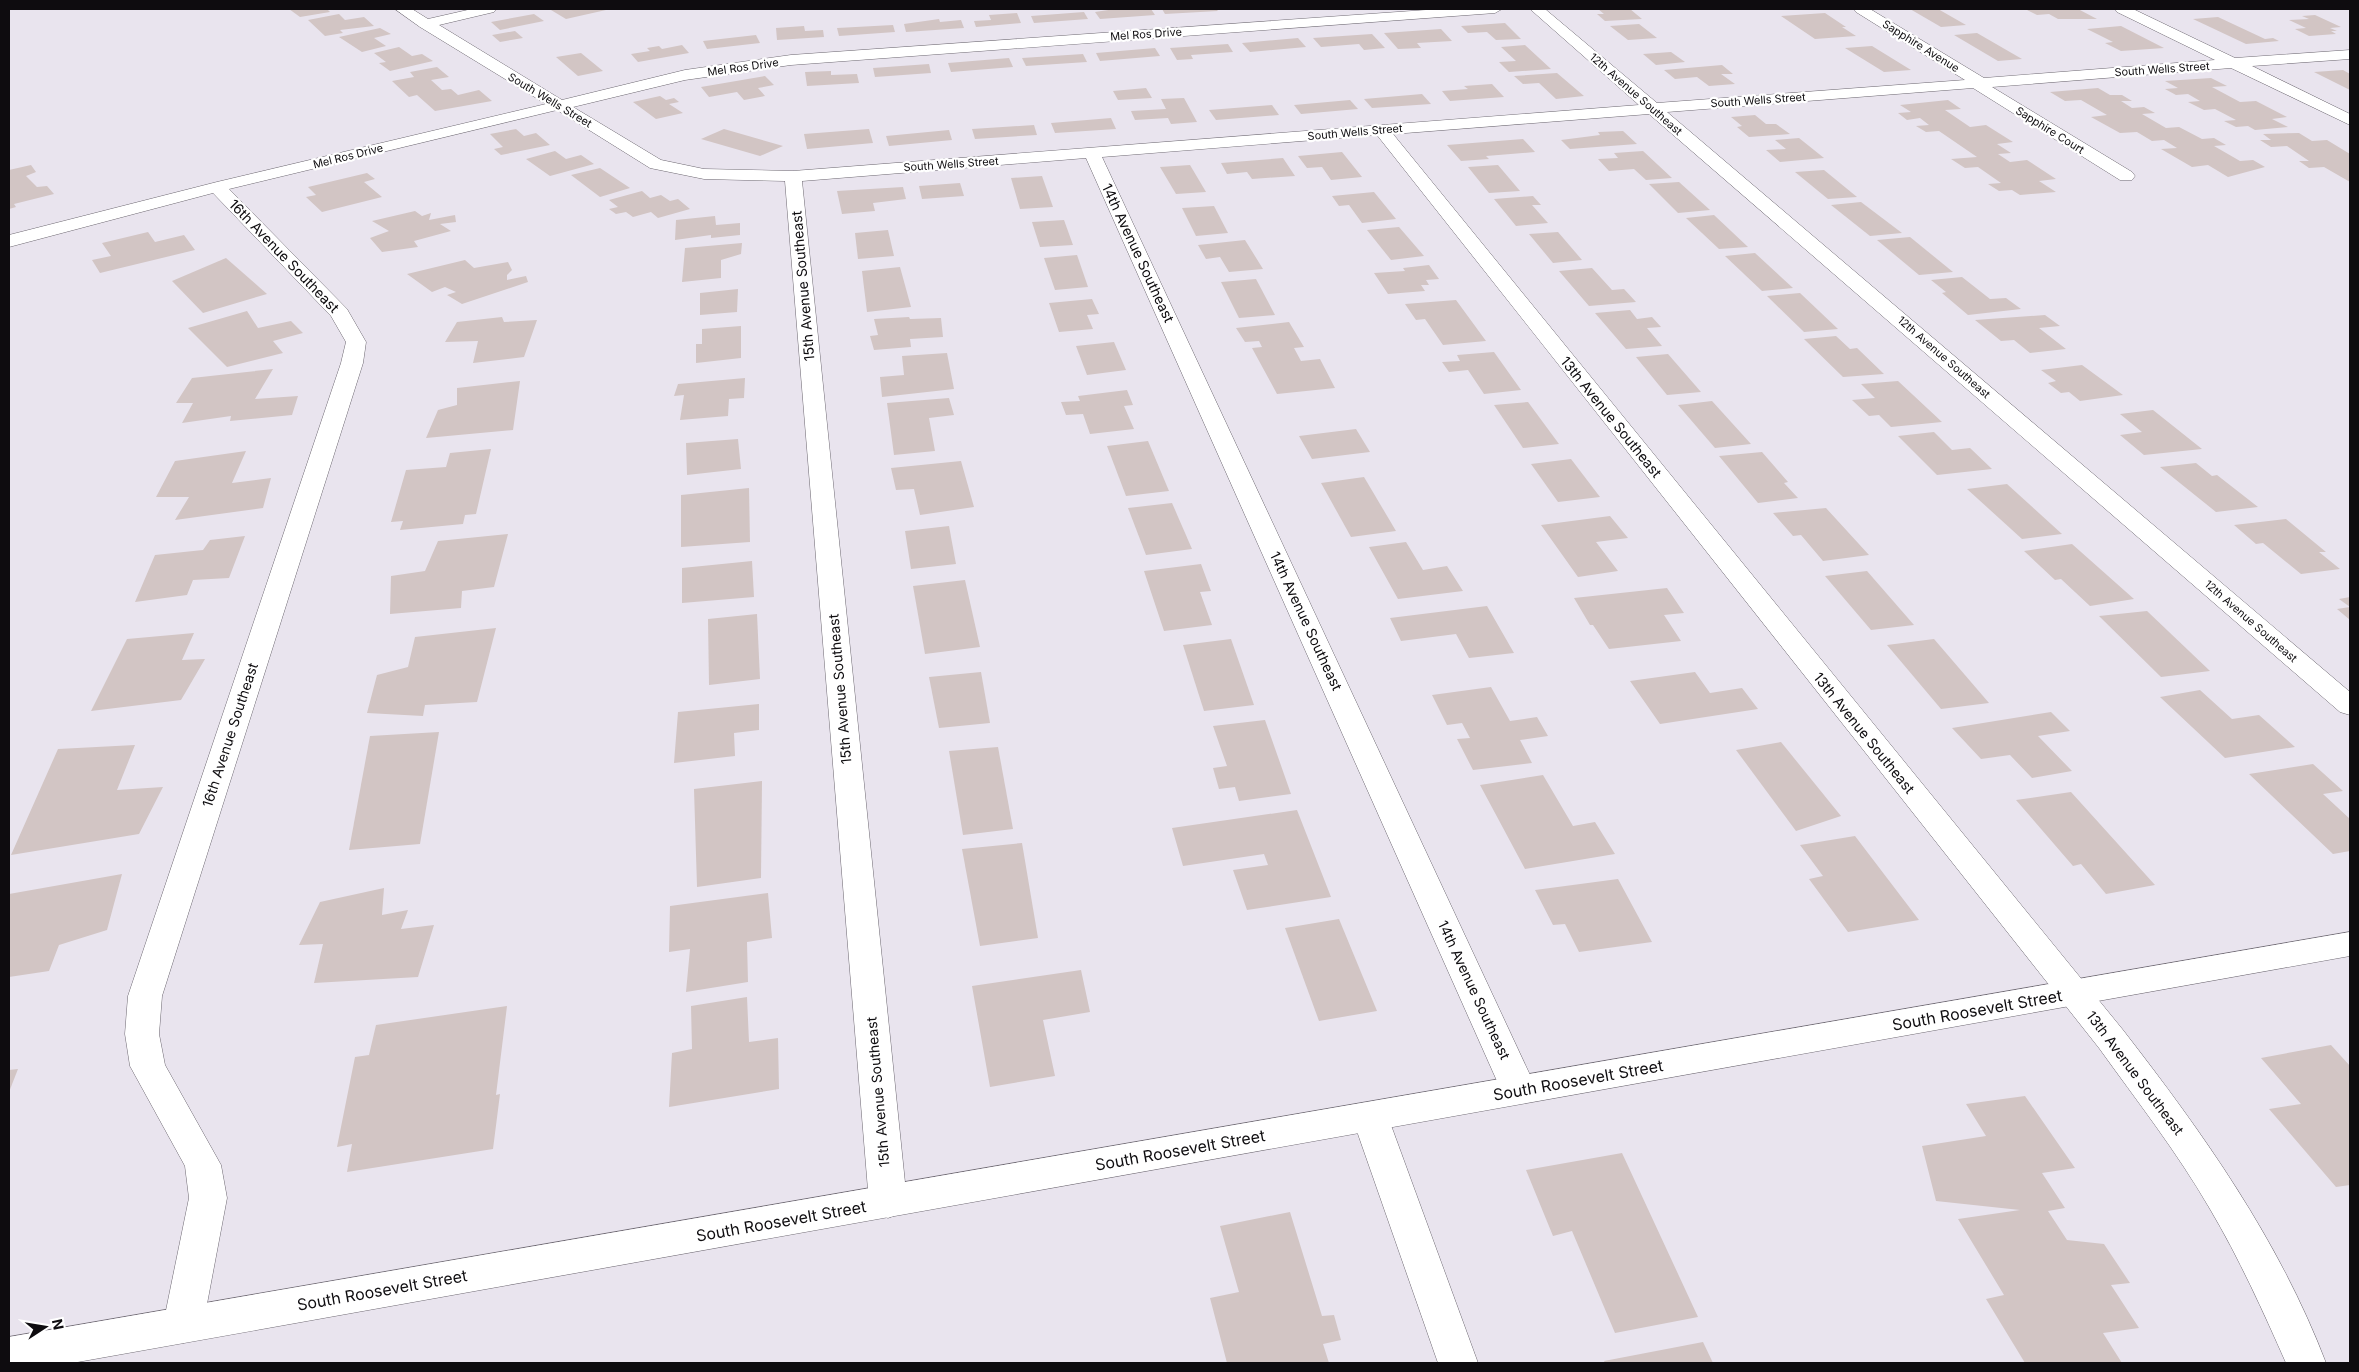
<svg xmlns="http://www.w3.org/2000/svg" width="2359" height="1372" font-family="Inter,sans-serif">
	<rect width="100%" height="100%" fill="#e9e4ee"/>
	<g fill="#d2c5c4">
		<path d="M289 9H327L330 12 300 17Z"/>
		<path d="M559 9H606V10L566 19 551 10Z"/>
		<path d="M1115 9H1151L1155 15 1100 19 1095 12Z"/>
		<path d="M1162 9H1216L1218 11 1165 14Z"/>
		<path d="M1598 9H1630L1642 19 1605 21 1597 14H1604Z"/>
		<path d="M1910 9H1938L1966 25 1941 27Z"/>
		<path d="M2038 9H2078L2097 19H2058L2049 14 2037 15 2027 10Z"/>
		<path d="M1084 12 1088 19 1034 23 1031 16Z"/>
		<path d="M1017 13 1021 23 976 27 974 21 991 20 989 15Z"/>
		<path d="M1825 13 1846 27H1842L1856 36 1815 39 1781 16Z"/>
		<path d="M339 14 345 20 364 17 374 26 340 30 343 33 325 36 308 20Z"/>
		<path d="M534 14 544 21 500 30 491 22Z"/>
		<path d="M2315 15 2341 27 2330 28 2337 31H2331L2336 34 2309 36 2295 29 2306 28 2289 20 2309 19 2302 16Z"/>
		<path d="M2218 17 2265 39 2273 38 2279 41 2246 44 2193 19Z"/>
		<path d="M939 19 940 22 961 20 964 28 906 32 904 24Z"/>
		<path d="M1505 23 1521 39 1496 40 1487 32 1468 33 1461 26Z"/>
		<path d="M1639 24 1657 38 1628 40 1610 26Z"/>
		<path d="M893 25 895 32 839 36 837 28Z"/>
		<path d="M804 26 805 31 823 30 824 37 777 40 776 28Z"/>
		<path d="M2121 26 2164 48 2121 51 2105 43 2113 42 2087 29Z"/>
		<path d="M380 28 391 34 374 38 386 46 362 52 339 37Z"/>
		<path d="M1441 29 1452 41 1417 43 1421 48 1398 49 1384 33Z"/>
		<path d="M515 31 523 38 500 42 492 35Z"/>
		<path d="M1977 33 2022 59 1998 61 1954 35Z"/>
		<path d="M1372 34 1385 48 1364 50 1359 44 1321 47 1313 38Z"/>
		<path d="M756 35 760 43 707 49 703 41Z"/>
		<path d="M1298 38 1306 47 1250 52 1242 43Z"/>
		<path d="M1228 44 1233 52 1191 55 1193 59 1177 60 1170 48Z"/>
		<path d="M682 45 689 53 638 62 631 54 650 51 647 48 659 46 662 49Z"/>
		<path d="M1525 45 1551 69 1509 72 1499 62 1516 61 1501 47Z"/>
		<path d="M1872 46 1911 70 1884 72 1845 48Z"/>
		<path d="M399 47 412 56 422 54 433 61 390 71 379 63 386 62 374 53Z"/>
		<path d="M1155 48 1160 56 1100 61 1096 53Z"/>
		<path d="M1671 52 1685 62 1656 65 1643 54Z"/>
		<path d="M581 53 603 71 578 76 556 57Z"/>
		<path d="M1083 54 1087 62 1026 66 1022 58Z"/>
		<path d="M1009 58 1013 67 951 72 948 63Z"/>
		<path d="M929 64 931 73 875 77 873 68Z"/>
		<path d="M1722 65 1733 74H1721L1735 84 1709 86 1697 77 1675 79 1664 70Z"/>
		<path d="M437 67 449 77 431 80 442 90 451 89 458 95 479 90 492 101 435 111 417 95 409 97 392 81 414 77 410 72Z"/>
		<path d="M2343 70 2350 74V90L2314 72Z"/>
		<path d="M831 71V75L857 74 859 83 807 86 805 72Z"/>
		<path d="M1557 73 1584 96 1556 99 1539 83 1523 84 1514 76Z"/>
		<path d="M765 76 774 85 758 88 765 96 744 100 737 92 709 97 701 87Z"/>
		<path d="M2211 78 2227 86 2212 87 2240 102 2256 101 2287 117 2272 119 2288 127 2255 130 2248 126 2236 127 2224 121 2236 120 2215 109 2204 110 2188 102 2200 101 2188 94 2176 95 2165 89 2178 88 2165 81Z"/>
		<path d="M1492 84 1504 97 1450 101 1442 91 1468 89 1464 86Z"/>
		<path d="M1146 88 1152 98 1118 100 1113 91Z"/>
		<path d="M2098 88 2110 95H2122L2132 101H2121L2132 108 2144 107 2155 113 2142 114 2166 128 2179 127 2202 139 2214 138 2226 145 2214 146 2240 161 2253 160 2265 167 2228 177 2208 165 2192 167 2161 149 2177 148 2164 140 2152 141 2137 132 2120 133 2091 117 2107 115 2081 100 2065 101 2050 92Z"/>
		<path d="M1422 94 1431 104 1372 108 1364 99Z"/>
		<path d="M660 96 666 100 674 98 679 102 669 104 683 113 656 119 633 102Z"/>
		<path d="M1184 98 1197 122 1171 124 1168 118 1135 120 1131 111 1166 109 1161 99Z"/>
		<path d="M1350 100 1358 109 1301 114 1294 105Z"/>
		<path d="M1948 100 1961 109 1945 110 1970 127 1986 125 2013 142 1997 144 2011 153 1998 154 2010 162 2027 160 2056 179 2039 181 2056 192 2020 195 2012 190 1999 191 1988 184 2001 183 1978 167 1965 168 1951 159 1977 157 1939 131 1926 132 1916 126 1929 125 1920 118 1907 120 1898 113 1911 112 1900 105Z"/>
		<path d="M1272 105 1279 115 1216 120 1209 110Z"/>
		<path d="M1755 115 1766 124H1776L1790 134 1749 137 1737 127 1742 126 1731 117Z"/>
		<path d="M1111 118 1116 129 1055 133 1051 123Z"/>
		<path d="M1034 125 1037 135 975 139 972 129Z"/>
		<path d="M516 129 524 136 536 133 550 145 501 155 494 149 503 147 490 134Z"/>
		<path d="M724 129 783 146 760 156 701 139Z"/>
		<path d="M869 129 873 143 807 149 804 134Z"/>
		<path d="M949 130 952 140 889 146 886 136Z"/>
		<path d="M1623 131 1637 144 1570 149 1561 140 1600 135 1598 132Z"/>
		<path d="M2299 133 2312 141 2327 140 2350 154V182L2324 167 2309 168 2299 161H2309L2287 146 2271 147 2260 140H2271L2263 134Z"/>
		<path d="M1799 138 1824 158 1780 162 1766 150 1786 149 1775 140Z"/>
		<path d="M1523 139 1535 152 1486 156 1489 159 1461 161 1447 145Z"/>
		<path d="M555 151 566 159 581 155 594 164 550 176 526 159Z"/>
		<path d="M1643 151 1672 178 1646 180 1634 169 1609 171 1598 159 1618 158 1614 153Z"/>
		<path d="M1342 152 1362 177 1331 180 1322 167 1307 168 1298 156Z"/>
		<path d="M1283 158 1295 176 1252 179 1247 172 1227 174 1221 163Z"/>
		<path d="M31 165 36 172 26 176 37 187 47 186 54 194 14 204 16 207 9 209V170Z"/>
		<path d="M1190 165 1206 192 1176 194 1160 167Z"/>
		<path d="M1498 165 1520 191 1489 193 1468 167Z"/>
		<path d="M600 168 630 188 600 197 571 175Z"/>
		<path d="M1824 170 1857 197 1828 199 1795 172Z"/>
		<path d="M367 173 375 179 364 182 382 197 322 212 306 197 316 195 308 187Z"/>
		<path d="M1042 176 1053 207 1020 209 1011 178Z"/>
		<path d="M1679 182 1710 210 1678 213 1649 184Z"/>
		<path d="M960 183 964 196 922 199 919 186Z"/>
		<path d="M903 187 906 199 873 203 875 211 842 214 837 191Z"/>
		<path d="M642 191 650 198 661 195 670 201 678 199 690 209 658 218 651 212 633 217 626 212 616 214 609 209 618 207 609 200Z"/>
		<path d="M1374 192 1396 219 1362 223 1349 205 1339 206 1332 196Z"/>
		<path d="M1533 196 1541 205H1532L1548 223 1516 226 1494 199Z"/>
		<path d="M1861 202 1902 233 1870 236 1831 205Z"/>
		<path d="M1214 206 1228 233 1196 236 1182 208Z"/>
		<path d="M415 211 422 216 431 213 429 220 455 215 456 222 440 224 451 231 414 241 418 247 382 252 370 238 389 231 372 221Z"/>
		<path d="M1714 215 1748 247 1719 249 1686 218Z"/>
		<path d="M715 216 716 225 740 223V235L711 238V235L675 240 676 220Z"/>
		<path d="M1064 220 1073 245 1040 247 1032 222Z"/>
		<path d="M1399 227 1424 256 1391 260 1367 230Z"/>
		<path d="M888 230 894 256 858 259 855 233Z"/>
		<path d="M148 232 155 242 184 235 195 250 100 273 92 260 111 256 102 243Z"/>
		<path d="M1558 232 1582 260 1553 263 1529 234Z"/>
		<path d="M1910 237 1953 272 1919 275 1877 240Z"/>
		<path d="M1245 240 1263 269 1229 272 1220 257 1206 259 1198 245Z"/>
		<path d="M742 243 741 254 721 260V278L682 282 685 248Z"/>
		<path d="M1755 253 1793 288 1762 291 1725 256Z"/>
		<path d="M1077 255 1088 287 1055 290 1044 258Z"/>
		<path d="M226 258 267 294 203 313 172 281Z"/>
		<path d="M465 260 474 268 508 262 512 270 507 275V280L526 276 528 282 462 304 447 295 456 292 445 287 432 292 407 274Z"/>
		<path d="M1429 265 1439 279 1426 280 1429 285H1421L1425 291 1388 294 1374 273 1405 271 1403 268Z"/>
		<path d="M900 267 911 307 867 312 862 271Z"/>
		<path d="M1592 268 1612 290 1624 289 1636 302 1589 306 1559 271Z"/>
		<path d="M1962 277 1990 299 2006 298 2021 309 1968 315 1942 293 1946 292 1931 280Z"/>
		<path d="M1256 279 1275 315 1239 318 1221 282Z"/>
		<path d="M738 289 737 312 700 315V293Z"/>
		<path d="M1800 293 1838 329 1804 332 1767 296Z"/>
		<path d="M1092 299 1099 314 1087 315 1093 329 1059 332 1049 303Z"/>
		<path d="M1456 300 1486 341 1443 345 1425 319 1416 320 1405 304Z"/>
		<path d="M1630 310 1637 319 1652 317 1661 327 1647 328 1662 346 1626 349 1595 313Z"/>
		<path d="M247 311 258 328 291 321 303 333 273 341 283 353 227 367 188 328Z"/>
		<path d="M2045 315 2060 326 2039 328 2066 349 2030 353 2014 340 2001 341 1975 320Z"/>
		<path d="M502 317 504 322 537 320 524 357 473 363 478 341 445 342 457 322Z"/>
		<path d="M909 317 910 319 941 318 943 337 910 339 911 347 874 350 870 336 878 335 874 319Z"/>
		<path d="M1289 322 1304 347 1294 348 1301 361 1320 359 1335 388 1277 394 1252 348 1262 347 1259 341 1245 342 1236 328Z"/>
		<path d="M741 326V358L696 363V344H702V329Z"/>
		<path d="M1836 336 1850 349 1857 348 1884 374 1843 377 1804 339Z"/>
		<path d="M1114 342 1126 370 1087 375 1076 346Z"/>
		<path d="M1494 352 1521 390 1484 394 1468 370 1449 372 1442 362 1460 361 1457 355Z"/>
		<path d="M947 353 954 389 882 397 880 377 904 375 902 356Z"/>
		<path d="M1668 354 1701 392 1667 395 1636 357Z"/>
		<path d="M2082 365 2123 395 2080 401 2069 392 2061 393 2048 383 2056 381 2041 370Z"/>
		<path d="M273 369 255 399 298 396 292 415 230 421 231 416 182 423 193 403H176L192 378Z"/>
		<path d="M745 378 744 398 729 399 728 416 680 420 684 395 674 396 678 384Z"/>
		<path d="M520 381 513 430 426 438 438 410 457 405V388Z"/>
		<path d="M1898 381 1942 422 1891 427 1879 415 1869 416 1852 400 1875 398 1861 384Z"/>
		<path d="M1127 390 1133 405 1124 406 1134 429 1090 434 1083 414 1066 415 1061 402 1080 401 1078 396Z"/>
		<path d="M949 398 954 415 929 418 935 451 894 455 887 403Z"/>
		<path d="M1712 401 1751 444 1715 448 1678 405Z"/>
		<path d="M1528 402 1559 444 1523 448 1494 405Z"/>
		<path d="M2153 410 2202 449 2144 455 2120 435 2142 432 2120 414Z"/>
		<path d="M1356 429 1370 452 1312 459 1299 436Z"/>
		<path d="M1934 432 1952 450 1970 448 1992 469 1937 475 1898 436Z"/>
		<path d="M738 439 741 469 687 475 686 443Z"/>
		<path d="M1148 441 1169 491 1126 496 1107 446Z"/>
		<path d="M491 449 476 514 465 515 463 524 400 530 403 521 391 522 406 470 446 467 450 453Z"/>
		<path d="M246 451 232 483 271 478 263 508 175 520 189 497H156L175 461Z"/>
		<path d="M1762 452 1788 482 1784 483 1798 498 1758 503 1719 456Z"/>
		<path d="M1571 459 1600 497 1558 502 1531 464Z"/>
		<path d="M961 461 974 507 920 515 914 489 896 490 891 468Z"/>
		<path d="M2196 463 2212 476 2217 475 2258 507 2216 512 2160 467Z"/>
		<path d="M1364 477 1396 531 1351 537 1321 483Z"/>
		<path d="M2007 484 2062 534 2022 539 1967 489Z"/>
		<path d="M749 488 750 542 681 547V495Z"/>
		<path d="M1172 503 1192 549 1146 555 1128 508Z"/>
		<path d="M1826 508 1869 555 1823 561 1801 535 1793 536 1773 513Z"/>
		<path d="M1610 516 1628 538 1596 542 1618 571 1578 577 1541 525Z"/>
		<path d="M2286 519 2326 552H2319L2340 569 2301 574 2263 543 2256 544 2234 525Z"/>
		<path d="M949 526 956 564 911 569 905 531Z"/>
		<path d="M508 534 494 587 462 591 461 608 390 614 391 576 425 571 438 541Z"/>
		<path d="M245 536 229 578 193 580 187 595 135 602 155 555 203 550 210 540Z"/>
		<path d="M1406 542 1423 570 1447 566 1463 591 1398 599 1369 547Z"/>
		<path d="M2072 544 2134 599 2090 606 2061 579 2055 580 2024 551Z"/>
		<path d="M752 561 754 597 682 603V568Z"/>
		<path d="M1201 564 1211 591 1200 592 1212 625 1164 631 1144 571Z"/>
		<path d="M1867 571 1914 625 1871 630 1825 576Z"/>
		<path d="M965 580 980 647 925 654 913 586Z"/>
		<path d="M1667 588 1684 613 1664 615 1681 641 1609 649 1593 625H1590L1574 598Z"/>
		<path d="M2350 597V620L2337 609 2350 607 2339 599Z"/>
		<path d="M1487 606 1514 653 1469 658 1456 634 1401 641 1390 618Z"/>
		<path d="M2147 611 2210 671 2161 677 2099 616Z"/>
		<path d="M757 614 760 679 709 685 708 619Z"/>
		<path d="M496 628 477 702 425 705 423 716 367 713 377 675 408 667 415 637Z"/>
		<path d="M194 633 182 660 205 659 181 700 91 711 127 639Z"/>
		<path d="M1231 639 1254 705 1204 711 1183 645Z"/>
		<path d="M1934 639 1989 703 1941 709 1887 645Z"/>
		<path d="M981 672 990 723 939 728 929 677Z"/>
		<path d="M1695 672 1710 693 1742 688 1758 709 1660 724 1630 681Z"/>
		<path d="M1491 687 1510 721 1537 717 1548 736 1520 740 1532 763 1473 770 1457 739 1470 738 1462 723 1447 725 1432 695Z"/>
		<path d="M2200 690 2232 719 2259 715 2295 747 2225 758 2160 697Z"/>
		<path d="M759 704V730L734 733 735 756 674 763 678 712Z"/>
		<path d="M2051 712 2070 731 2038 736 2072 771 2032 778 2010 755 1981 759 1952 728Z"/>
		<path d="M1265 720 1291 794 1239 801 1235 787 1219 789 1213 768 1227 766 1213 726Z"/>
		<path d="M439 732 420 844 349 850 370 736Z"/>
		<path d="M1781 742 1841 816 1796 831 1736 750Z"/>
		<path d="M135 745 117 790 163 787 139 834 11 855 58 749Z"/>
		<path d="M998 747 1013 829 963 835 949 751Z"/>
		<path d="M2313 764 2343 791 2323 794 2350 819V851L2333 854 2249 774Z"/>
		<path d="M1543 775 1573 826 1595 822 1615 854 1525 869 1480 785Z"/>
		<path d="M762 781 761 878 697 887 694 789Z"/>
		<path d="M2071 792 2155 885 2106 894 2081 864 2073 866 2016 800Z"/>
		<path d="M1297 810 1331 897 1247 910 1233 870 1268 865 1264 854 1183 866 1172 828Z"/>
		<path d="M1855 836 1919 920 1848 932 1809 879 1823 876 1800 845Z"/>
		<path d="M1022 843 1038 938 980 946 962 849Z"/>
		<path d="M122 874 107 930 59 945 49 971 9 977V894Z"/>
		<path d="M1618 879 1652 942 1579 952 1565 924 1553 925 1535 890Z"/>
		<path d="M384 888 382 915 408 910 401 929 434 925 418 977 314 983 323 944 299 945 320 902Z"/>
		<path d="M768 893 772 938 747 942 748 982 686 992 690 949 669 952 670 906Z"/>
		<path d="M1339 919 1377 1011 1319 1021 1285 928Z"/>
		<path d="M1081 970 1090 1012 1043 1020 1055 1076 990 1087 972 986Z"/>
		<path d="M747 997 749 1042 778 1038 779 1089 669 1107 672 1053 692 1049 691 1006Z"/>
		<path d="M507 1006 496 1095 500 1094 493 1149 347 1172 352 1144 337 1147 355 1057 369 1055 376 1025Z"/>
		<path d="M2331 1045 2350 1066V1185L2336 1187 2269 1109 2301 1104 2261 1058Z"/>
		<path d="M18 1069 9 1092V1070Z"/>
		<path d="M2025 1096 2075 1168 2042 1173 2065 1208 2048 1211 2067 1240 2104 1244 2130 1283 2111 1285 2139 1328 2103 1333 2122 1363H2025L1986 1299 2004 1295 1958 1219 2020 1210 1936 1201 1922 1146 1986 1136 1966 1104Z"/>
		<path d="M1622 1153 1698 1317 1615 1333 1572 1231 1553 1236 1526 1170Z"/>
		<path d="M1290 1212 1322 1316 1334 1315 1341 1340 1323 1344 1329 1363H1227L1210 1298 1239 1292 1220 1226Z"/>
		<path d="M1703 1342 1713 1363H1605L1604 1361Z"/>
	</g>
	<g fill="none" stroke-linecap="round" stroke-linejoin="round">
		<g stroke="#6d6871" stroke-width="1">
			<g id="minor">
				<path d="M395 9H412L428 19 472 9H496L494 12 439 25 562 100 685 70 791 55 1440 9H1502L1495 13 791 65 685 80 573 107 661 160 704 169 793 171 1639 105 1530 9H1545L1657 103 1965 80 1856 12 1854 9H1870L1984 78 2215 60 2117 12 2115 9H2133L2235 58 2350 50V59L2252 66 2350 114V125L2231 68 1992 87 2132 172 2135 176 2132 180H2120L1973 88 1667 112 2350 692V715L2340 712 1649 114 1393 134 2123 1030C2203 1133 2279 1240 2326 1363H2286C2263 1311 2239 1258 2210 1209 2177 1152 2137 1101 2099 1048L1377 135 1102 157 1537 1090 1532 1100 1519 1104 1506 1100 1501 1090 1086 158 802 181 907 1202 901 1213 888 1218 875 1213 869 1202 785 181 704 179 650 168 557 110 229 189 347 309 366 342 363 363 162 996 159 1034 165 1065 221 1165 227 1198 203 1325 197 1338 183 1343 169 1338 163 1325 189 1198 185 1166 130 1066 125 1034 128 996 341 363 346 342 331 316 213 193 9 247V235L217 182 546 104 420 27Z"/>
				<path d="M1370 1102 1383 1107 1388 1117 1478 1363H1438L1352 1117 1357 1107Z"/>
			</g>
		</g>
		<g stroke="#6d6871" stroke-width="1">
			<path id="tertiary" d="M2350 932V956L72 1363H9V1337Z"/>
		</g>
		<use href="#minor" fill="#fff" fill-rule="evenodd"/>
		<use href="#tertiary" fill="#fff" fill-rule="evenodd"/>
	</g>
	<g text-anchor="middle" stroke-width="4.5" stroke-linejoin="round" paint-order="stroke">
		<g font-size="11" fill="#0e0c0f" stroke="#fff">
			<text transform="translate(1146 34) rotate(-4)" y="4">Mel Ros Drive</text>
			<text transform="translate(1921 46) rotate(32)" y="4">Sapphire Avenue</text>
			<text transform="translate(743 67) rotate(-8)" y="4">Mel Ros Drive</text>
			<text transform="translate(2162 69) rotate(-4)" y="4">South Wells Street</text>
			<text transform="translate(1636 94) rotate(41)" y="4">12th Avenue Southeast</text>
			<text transform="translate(550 100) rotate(31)" y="4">South Wells Street</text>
			<text transform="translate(1758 100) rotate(-4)" y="4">South Wells Street</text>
			<text transform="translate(2050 130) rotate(32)" y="4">Sapphire Court</text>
			<text transform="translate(1355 132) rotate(-5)" y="4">South Wells Street</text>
			<text transform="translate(348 156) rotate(-14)" y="4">Mel Ros Drive</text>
			<text transform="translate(951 164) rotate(-4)" y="4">South Wells Street</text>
			<text transform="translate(1944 357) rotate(41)" y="4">12th Avenue Southeast</text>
			<text transform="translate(2251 621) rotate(41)" y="4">12th Avenue Southeast</text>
		</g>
		<g font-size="14" fill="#0e0c0f" stroke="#fff">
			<text transform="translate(1138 253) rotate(65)" y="5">14th Avenue Southeast</text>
			<text transform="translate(284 256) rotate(46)" y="5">16th Avenue Southeast</text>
			<text transform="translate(803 286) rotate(-95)" y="5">15th Avenue Southeast</text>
			<text transform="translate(1611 417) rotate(51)" y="5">13th Avenue Southeast</text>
			<text transform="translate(1306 621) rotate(65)" y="5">14th Avenue Southeast</text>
			<text transform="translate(840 689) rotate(-95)" y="5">15th Avenue Southeast</text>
			<text transform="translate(1864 733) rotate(51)" y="5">13th Avenue Southeast</text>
			<text transform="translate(230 735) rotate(-72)" y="5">16th Avenue Southeast</text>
			<text transform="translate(1474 990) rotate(65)" y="5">14th Avenue Southeast</text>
			<text transform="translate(2135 1073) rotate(53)" y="5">13th Avenue Southeast</text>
			<text transform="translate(878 1092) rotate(-95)" y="5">15th Avenue Southeast</text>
		</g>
		<g font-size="16" fill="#0e0c0f" stroke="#fff">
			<text transform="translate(1977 1010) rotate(-10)" y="6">South Roosevelt Street</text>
			<text transform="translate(1578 1080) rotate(-10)" y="6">South Roosevelt Street</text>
			<text transform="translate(1180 1150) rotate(-10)" y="6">South Roosevelt Street</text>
			<text transform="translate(781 1221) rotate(-10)" y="6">South Roosevelt Street</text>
			<text transform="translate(382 1290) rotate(-10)" y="6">South Roosevelt Street</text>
		</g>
	</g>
	<rect width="2359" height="1372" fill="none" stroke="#0e0c0f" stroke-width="20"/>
	<g transform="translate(45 1327) rotate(78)" stroke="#ffffff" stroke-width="4" paint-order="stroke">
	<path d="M0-4L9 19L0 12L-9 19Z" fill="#0e0c0f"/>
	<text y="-8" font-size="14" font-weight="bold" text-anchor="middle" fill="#0e0c0f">N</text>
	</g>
</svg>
